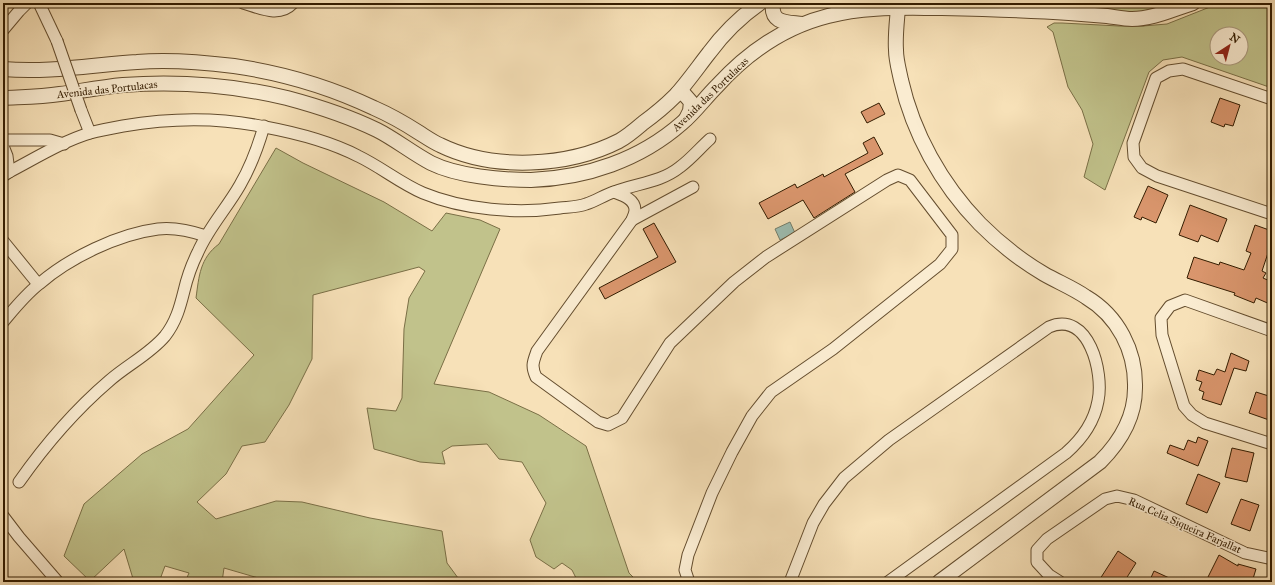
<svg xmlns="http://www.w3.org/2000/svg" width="1275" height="585" font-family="'IM FELL Great Primer',serif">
	<rect width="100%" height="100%" fill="#f7e1b8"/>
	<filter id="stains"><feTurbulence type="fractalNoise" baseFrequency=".005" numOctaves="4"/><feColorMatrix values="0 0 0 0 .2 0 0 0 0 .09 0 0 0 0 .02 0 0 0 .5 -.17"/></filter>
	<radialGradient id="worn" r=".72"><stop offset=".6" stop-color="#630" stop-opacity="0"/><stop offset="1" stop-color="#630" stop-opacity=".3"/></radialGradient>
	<g fill="#c1c28b" stroke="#7a6f46" fill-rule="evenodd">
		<path d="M1081 3H1176L1135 13 1086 8Z"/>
		<path d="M1220 3H1272V88L1182 57 1163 60 1149 72 1105 190 1084 177 1093 144 1082 110 1068 87 1053 32 1047 27 1054 23H1062L1119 26H1143L1167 24ZM1217 34H1241V58H1217Z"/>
		<path d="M276 148 303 163 384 202 432 231 446 213 480 220 500 229 434 384 489 392 539 415 586 446 629 573 638 582H578L572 570 562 563 554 569 536 557 530 540 546 503 522 462 499 459 487 444 452 446 442 452 445 464 420 462 374 449 367 408 396 411 402 398 404 329 409 298 425 271 419 267 313 295 312 359 289 405 265 442 242 446 226 474 197 502 216 519 276 501 302 502 370 518 442 531 447 563 461 582H272L224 568 222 582H185L189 573 165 566 159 582H134L124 549 90 581 64 556 84 504 142 454 188 429 254 355 196 298C199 276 200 258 219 244Z"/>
	</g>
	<path fill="#9dbdb1" stroke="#737d6a" d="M790 222 795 233 780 240 775 229Z"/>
	<g fill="#da966d" stroke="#331c00">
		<path d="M1220 98 1240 105 1233 126 1225 124 1224 127 1211 122Z"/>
		<path d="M879 103 885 114 867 123 861 112Z"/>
		<path d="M874 137 883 154 845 174 855 192 814 218 803 200 768 219 759 203 795 184 797 188 823 174 824 177 868 153 863 143Z"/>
		<path d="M1148 186 1168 195 1156 223 1142 217 1141 220 1134 217Z"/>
		<path d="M1190 205 1227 219 1218 242 1201 235 1198 242 1179 235Z"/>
		<path d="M654 223 676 262 605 299 599 288 658 257 643 229Z"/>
		<path d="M1255 225 1272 231V241L1262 271 1266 273 1263 278 1272 282V305L1256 298 1254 303 1234 295 1235 293 1187 278 1194 257 1219 265 1220 262 1244 270 1251 253 1246 251Z"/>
		<path d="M1231 353 1249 361 1246 371 1234 368 1221 405 1202 399 1204 392 1199 390 1202 382 1196 380 1199 370 1214 375 1217 369 1225 372Z"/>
		<path d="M1256 392 1272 397V421L1249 413Z"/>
		<path d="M1198 437 1208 441 1198 466 1167 453 1170 445 1184 450 1188 440 1196 443Z"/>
		<path d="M1232 448 1254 453 1247 482 1225 477Z"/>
		<path d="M1198 474 1220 483 1207 513 1186 504Z"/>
		<path d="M1241 499 1259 505 1250 531 1231 524Z"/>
		<path d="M1118 551 1136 563 1124 582H1098Z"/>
		<path d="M1219 555 1238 566V564L1256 569 1252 582H1213L1207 579Z"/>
		<path d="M1154 571 1178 582H1149Z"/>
	</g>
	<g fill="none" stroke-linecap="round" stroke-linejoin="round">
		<g stroke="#644d2e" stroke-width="13">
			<g id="minor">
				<path d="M39 3 57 41"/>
				<path d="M243 3C260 8 279 18 293 3"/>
				<path d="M3 30 19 11 27 3"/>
				<path d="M1272 99 1183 69 1169 71 1156 78 1133 143 1134 157 1142 168 1157 176 1272 214"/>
				<path d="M81 110 90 133"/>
				<path d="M3 140H50L64 144"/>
				<path d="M3 146 7 156 9 172"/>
				<path d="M3 176 9 172C34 159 63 141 90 133 101 130 112 128 123 126 170 118 218 117 265 127 297 133 329 141 358 156 381 167 400 183 423 193 464 210 517 214 560 208 569 207 578 207 586 204 596 201 604 195 614 192 637 183 660 183 680 167 691 159 700 148 710 139"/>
				<path d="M614 192C622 195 635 199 635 210 635 213 633 217 632 220L537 351C533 362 531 366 536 377L598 422 608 425 622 418 670 343 734 282 766 257 887 180 898 175 910 180 952 235V249L940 264 833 349 771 392 752 416 732 452 712 493 688 555 685 570 689 582"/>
				<path d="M632 220 693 187"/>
				<path d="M3 241 38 284"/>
				<path d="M3 322C14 309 25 295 39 284 69 258 118 234 158 229 174 227 191 231 206 236"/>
				<path d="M1272 331 1185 300 1170 306 1161 318 1162 335 1184 406 1192 415 1205 423 1272 444"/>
				<path d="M19 482C45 445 74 411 109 381 127 365 150 354 165 336 176 322 180 307 184 291 187 278 192 264 198 252 209 227 227 208 240 185 251 166 258 147 264 126"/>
				<path d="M3 516 19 537 58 582"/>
				<path d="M790 582 813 523 824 504 844 478 889 440 1049 327C1089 310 1104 373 1098 401 1094 423 1082 439 1066 453L888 582"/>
				<path d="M1060 582 1049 575 1037 562V550L1047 539 1105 499 1117 496 1134 500 1245 553 1272 559"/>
			</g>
		</g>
		<g stroke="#644d2e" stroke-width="16">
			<g id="tertiary">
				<path d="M773 3C770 24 787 22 802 24"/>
				<path d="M898 8C897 21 895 36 896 50 896 60 899 70 901 80 913 133 941 184 980 224 999 243 1020 260 1044 274 1058 282 1073 288 1086 297 1118 316 1136 351 1135 388 1135 417 1120 442 1100 462L939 582"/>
				<path d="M3 69C48 73 92 65 137 62 169 59 202 62 234 66 282 73 330 87 374 108 390 115 404 123 418 132 426 137 433 142 440 145 493 171 568 167 619 141 628 136 636 129 643 123 654 115 665 106 675 96 687 83 698 67 709 53 723 34 740 17 760 3"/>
				<path d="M678 93 684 94 691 102 690 111 686 119"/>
				<path d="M3 98C22 97 41 97 60 94 81 91 102 87 123 85 178 81 233 85 287 98 317 106 348 116 377 130 395 139 412 153 431 163 457 176 501 180 531 180 586 178 640 160 682 123 695 112 705 98 717 86 747 53 784 27 828 16 865 6 903 8 942 8 984 9 1026 10 1069 13 1081 14 1094 15 1107 16 1115 17 1124 19 1132 19 1153 19 1173 9 1193 3"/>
			</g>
		</g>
		<use href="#minor" stroke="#faecd1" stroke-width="11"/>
		<use href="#tertiary" stroke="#faecd1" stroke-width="14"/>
		<g stroke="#644d2e" stroke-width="13" stroke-linecap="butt">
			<path id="minor-bridge" d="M57 41 81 110"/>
		</g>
		<use href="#minor-bridge" stroke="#faecd1" stroke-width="11"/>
	</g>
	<g text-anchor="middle" stroke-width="3" stroke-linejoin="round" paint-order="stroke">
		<g font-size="11" fill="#331c00" stroke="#faecd1">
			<text transform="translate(107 89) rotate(-6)" y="4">Avenida das Portulacas</text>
			<text transform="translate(710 94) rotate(-44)" y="4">Avenida das Portulacas</text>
			<text transform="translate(1185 525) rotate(24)" y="4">Rua Celia Siqueira Farjallat</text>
		</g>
	</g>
	<rect width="1275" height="585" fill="none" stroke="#f7e1b8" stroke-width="16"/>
	<rect x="4" y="4" width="1267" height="577" fill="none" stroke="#331c00" stroke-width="2"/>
	<rect x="8" y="8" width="1259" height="569" fill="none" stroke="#331c00"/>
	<g transform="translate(1229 46) rotate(36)"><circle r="19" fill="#faecd1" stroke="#aa997d"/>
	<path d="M0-3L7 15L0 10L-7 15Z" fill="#8f2418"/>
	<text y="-6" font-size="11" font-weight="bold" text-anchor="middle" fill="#331c00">N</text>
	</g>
	<rect width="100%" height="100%" filter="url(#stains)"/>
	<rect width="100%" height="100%" fill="url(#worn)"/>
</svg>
